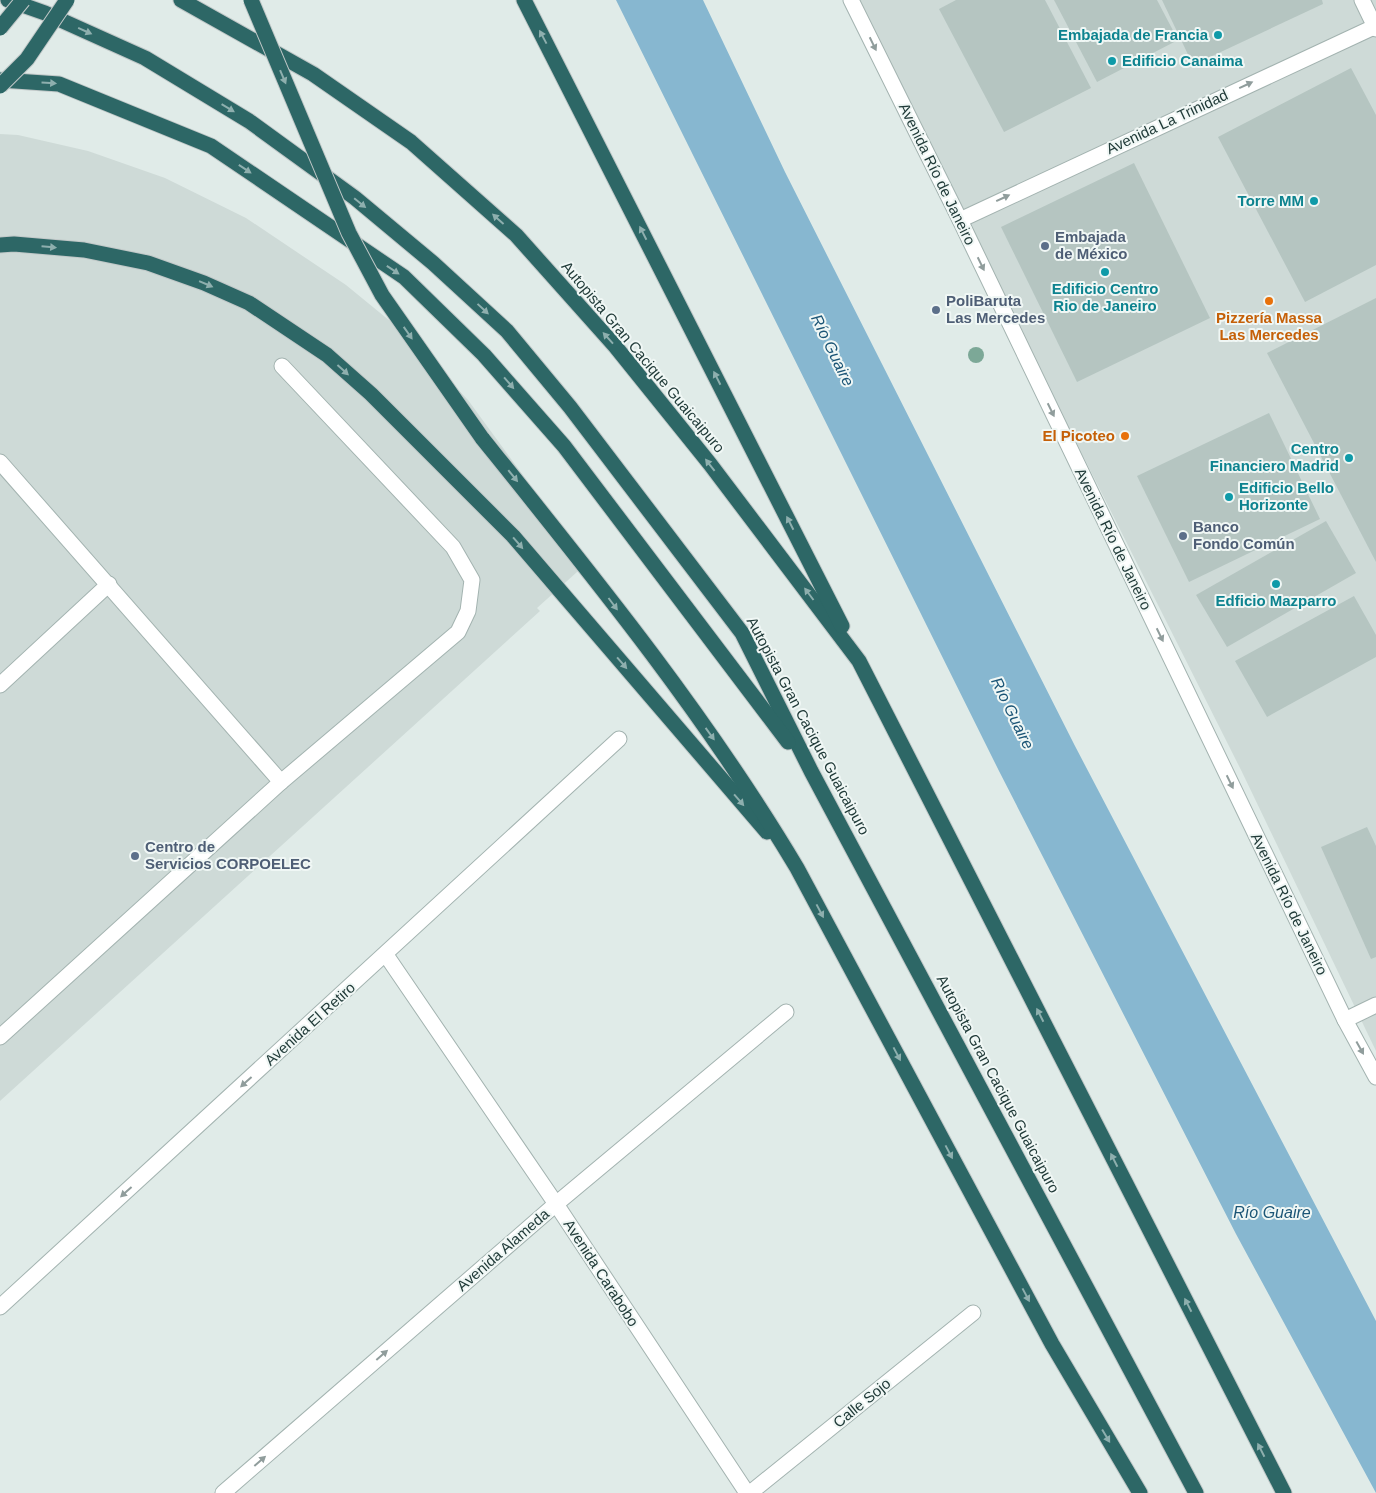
<svg xmlns="http://www.w3.org/2000/svg" width="1376" height="1493" font-family="Helvetica,sans-serif">
	<rect width="100%" height="100%" fill="#e0ebe8"/>
	<g fill="#cedad7">
		<path d="M857 0H1376V1051L1242 772 901 94Z"/>
		<path d="M0 134 18 135 88 151 165 178 246 218 346 285 401 330 468 400 587 563 537 608 540 611 0 1101Z"/>
	</g>
	<path fill="#87b7d0" d="M616 0H703L785 172 1075 746 1376 1321V1493L1236 1234 999 771Z"/>
	<g fill="#b5c5c1">
		<path d="M956 0H1045L1091 88 1004 132 939 9Z"/>
		<path d="M1054 0H1157L1178 40 1097 82Z"/>
		<path d="M1162 0H1322L1323 4 1193 65Z"/>
		<path d="M1351 68 1376 115V265L1305 302 1218 137Z"/>
		<path d="M1134 163 1210 318 1077 382 1001 227Z"/>
		<path d="M1376 298V562L1267 353Z"/>
		<path d="M1269 413 1320 519 1189 582 1137 476Z"/>
		<path d="M1326 521 1356 573 1227 647 1196 595Z"/>
		<path d="M1354 596 1376 635V657L1267 717 1235 661Z"/>
		<path d="M1367 827 1376 846V957L1371 959 1321 847Z"/>
	</g>
	<g fill="none" stroke-linecap="round" stroke-linejoin="round">
		<g stroke="#a3b3b0" stroke-width="17">
			<g id="service">
				<path d="M0 462 281 782"/>
				<path d="M0 685 109 584"/>
				<path d="M0 1037 281 782 458 632 468 611 472 580 453 547 282 366"/>
			</g>
		</g>
		<g stroke="#a3b3b0" stroke-width="17">
			<g id="minor">
				<path d="M1362 0 1376 29"/>
				<path d="M960 220 1376 26"/>
				<path d="M386 955 556 1204 747 1493"/>
				<path d="M1345 1020 1376 1005"/>
				<path d="M0 1307 619 739"/>
				<path d="M223 1493 556 1204 786 1012"/>
				<path d="M750 1493 973 1313"/>
			</g>
		</g>
		<g stroke="#a3b3b0" stroke-width="17">
			<path id="tertiary" d="M851 0 960 220 1345 1020 1376 1077"/>
		</g>
		<g stroke="#c1c8c8" stroke-width="17">
			<g id="motorway">
				<path d="M8 0 45 13 145 58 249 121 355 198 433 263 507 331 570 407 742 633 811 771 1196 1493"/>
				<path d="M181 0 313 74 411 142 516 235 615 346 710 464 859 661 1284 1493"/>
				<path d="M524 0 842 626"/>
				<path d="M0 80 59 84 211 146 404 277 484 355 564 446 788 742"/>
				<path d="M0 245 14 244 84 250 148 263 204 283 249 303 327 355 371 394 513 536 767 832"/>
				<path d="M482 438C593 576 706 715 797 868L1052 1344 1140 1493"/>
			</g>
		</g>
		<use href="#service" stroke="#fff" stroke-width="15"/>
		<use href="#minor" stroke="#fff" stroke-width="15"/>
		<use href="#tertiary" stroke="#fff" stroke-width="15"/>
		<use href="#motorway" stroke="#2d6766" stroke-width="15"/>
		<g stroke="#c1c8c8" stroke-width="17" stroke-linecap="butt">
			<g id="motorway-bridge">
				<path d="M251 0 349 233 382 295 482 438"/>
				<path d="M0 28 23 0"/>
				<path d="M0 86 27 59 67 0"/>
			</g>
		</g>
		<use href="#motorway-bridge" stroke="#2d6766" stroke-width="15"/>
	</g>
	<circle fill="#7ca897" cx="976" cy="355" r="8"/>
	<defs><path id="oneway-solid" d="M-6-.8H1V-3.2L6.5 0L1 3.2V.8H-6Z" transform="scale(1.25)"/></defs>
	<g fill="#8eafae">
		<use href="#oneway-solid" transform="translate(85 31) rotate(24)"/>
		<use href="#oneway-solid" transform="translate(543 37) rotate(-118)"/>
		<use href="#oneway-solid" transform="translate(283 77) rotate(67)"/>
		<use href="#oneway-solid" transform="translate(49 83) rotate(4)"/>
		<use href="#oneway-solid" transform="translate(228 108) rotate(31)"/>
		<use href="#oneway-solid" transform="translate(245 169) rotate(34)"/>
		<use href="#oneway-solid" transform="translate(360 203) rotate(39)"/>
		<use href="#oneway-solid" transform="translate(498 219) rotate(-138)"/>
		<use href="#oneway-solid" transform="translate(643 233) rotate(-117)"/>
		<use href="#oneway-solid" transform="translate(49 247) rotate(5)"/>
		<use href="#oneway-solid" transform="translate(393 270) rotate(34)"/>
		<use href="#oneway-solid" transform="translate(206 284) rotate(23)"/>
		<use href="#oneway-solid" transform="translate(483 309) rotate(43)"/>
		<use href="#oneway-solid" transform="translate(408 333) rotate(55)"/>
		<use href="#oneway-solid" transform="translate(608 338) rotate(-132)"/>
		<use href="#oneway-solid" transform="translate(343 370) rotate(42)"/>
		<use href="#oneway-solid" transform="translate(717 378) rotate(-117)"/>
		<use href="#oneway-solid" transform="translate(509 383) rotate(49)"/>
		<use href="#oneway-solid" transform="translate(710 465) rotate(-128)"/>
		<use href="#oneway-solid" transform="translate(513 476) rotate(51)"/>
		<use href="#oneway-solid" transform="translate(790 523) rotate(-117)"/>
		<use href="#oneway-solid" transform="translate(518 543) rotate(49)"/>
		<use href="#oneway-solid" transform="translate(809 594) rotate(-127)"/>
		<use href="#oneway-solid" transform="translate(613 604) rotate(53)"/>
		<use href="#oneway-solid" transform="translate(622 663) rotate(49)"/>
		<use href="#oneway-solid" transform="translate(710 734) rotate(54)"/>
		<use href="#oneway-solid" transform="translate(739 800) rotate(49)"/>
		<use href="#oneway-solid" transform="translate(820 911) rotate(62)"/>
		<use href="#oneway-solid" transform="translate(1040 1015) rotate(-117)"/>
		<use href="#oneway-solid" transform="translate(897 1054) rotate(62)"/>
		<use href="#oneway-solid" transform="translate(949 1152) rotate(62)"/>
		<use href="#oneway-solid" transform="translate(1114 1160) rotate(-117)"/>
		<use href="#oneway-solid" transform="translate(1026 1295) rotate(62)"/>
		<use href="#oneway-solid" transform="translate(1188 1305) rotate(-117)"/>
		<use href="#oneway-solid" transform="translate(1106 1436) rotate(59)"/>
		<use href="#oneway-solid" transform="translate(1261 1450) rotate(-117)"/>
	</g>
	<g fill="#909d9c">
		<use href="#oneway-solid" transform="translate(873 44) rotate(64)"/>
		<use href="#oneway-solid" transform="translate(1246 85) rotate(-25)"/>
		<use href="#oneway-solid" transform="translate(1003 198) rotate(-25)"/>
		<use href="#oneway-solid" transform="translate(981 264) rotate(64)"/>
		<use href="#oneway-solid" transform="translate(1051 410) rotate(64)"/>
		<use href="#oneway-solid" transform="translate(1160 635) rotate(64)"/>
		<use href="#oneway-solid" transform="translate(1230 782) rotate(64)"/>
		<use href="#oneway-solid" transform="translate(1360 1048) rotate(61)"/>
		<use href="#oneway-solid" transform="translate(246 1082) rotate(138)"/>
		<use href="#oneway-solid" transform="translate(126 1192) rotate(138)"/>
		<use href="#oneway-solid" transform="translate(382 1355) rotate(-41)"/>
		<use href="#oneway-solid" transform="translate(260 1461) rotate(-41)"/>
	</g>
	<g fill="#0f9aa8" stroke="#f0f7f5" stroke-width="2">
		<circle cx="1218" cy="35" r="5"/>
		<circle cx="1112" cy="61" r="5"/>
		<circle cx="1314" cy="201" r="5"/>
		<circle cx="1105" cy="272" r="5"/>
		<circle cx="1349" cy="458" r="5"/>
		<circle cx="1229" cy="497" r="5"/>
		<circle cx="1276" cy="584" r="5"/>
	</g>
	<g fill="#5c6f8a" stroke="#f0f7f5" stroke-width="2">
		<circle cx="1045" cy="246" r="5"/>
		<circle cx="936" cy="310" r="5"/>
		<circle cx="1183" cy="536" r="5"/>
		<circle cx="135" cy="856" r="5"/>
	</g>
	<g fill="#e8710a" stroke="#f0f7f5" stroke-width="2">
		<circle cx="1269" cy="301" r="5"/>
		<circle cx="1125" cy="436" r="5"/>
	</g>
	<g text-anchor="middle" stroke-width="4" stroke-linejoin="round" paint-order="stroke">
		<g font-size="15" font-weight="bold" fill="#0d838f" stroke="#f0f7f5" text-anchor="end">
			<text x="1208" y="40">Embajada de Francia</text>
			<text x="1122" y="66" text-anchor="start">Edificio Canaima</text>
			<text x="1304" y="206">Torre MM</text>
			<text x="1105" y="294" text-anchor="middle">Edificio Centro<tspan x="1105" dy="17">Rio de Janeiro</tspan></text>
			<text x="1339" y="454">Centro<tspan x="1339" dy="17">Financiero Madrid</tspan></text>
			<text x="1239" y="493" text-anchor="start">Edificio Bello<tspan x="1239" dy="17">Horizonte</tspan></text>
			<text x="1276" y="606" text-anchor="middle">Edficio Mazparro</text>
		</g>
		<g font-size="15" fill="#213b39" stroke="#f0f7f5">
			<text transform="translate(1167 122) rotate(-25)" y="5">Avenida La Trinidad</text>
			<text transform="translate(937 174) rotate(64)" y="5">Avenida Río de Janeiro</text>
			<text transform="translate(643 357) rotate(50)" y="5">Autopista Gran Cacique Guaicaipuro</text>
			<text transform="translate(1113 539) rotate(64)" y="5">Avenida Río de Janeiro</text>
			<text transform="translate(808 726) rotate(62)" y="5">Autopista Gran Cacique Guaicaipuro</text>
			<text transform="translate(1289 904) rotate(64)" y="5">Avenida Río de Janeiro</text>
			<text transform="translate(310 1024) rotate(-42)" y="5">Avenida El Retiro</text>
			<text transform="translate(998 1084) rotate(62)" y="5">Autopista Gran Cacique Guaicaipuro</text>
			<text transform="translate(503 1250) rotate(-41)" y="5">Avenida Alameda</text>
			<text transform="translate(601 1273) rotate(57)" y="5">Avenida Carabobo</text>
			<text transform="translate(862 1403) rotate(-39)" y="5">Calle Sojo</text>
		</g>
		<g font-size="15" font-weight="bold" fill="#4e5e75" stroke="#f0f7f5" text-anchor="start">
			<text x="1055" y="242">Embajada<tspan x="1055" dy="17">de México</tspan></text>
			<text x="946" y="306">PoliBaruta<tspan x="946" dy="17">Las Mercedes</tspan></text>
			<text x="1193" y="532">Banco<tspan x="1193" dy="17">Fondo Común</tspan></text>
			<text x="145" y="852">Centro de<tspan x="145" dy="17">Servicios CORPOELEC</tspan></text>
		</g>
		<g font-size="15" font-weight="bold" fill="#c56008" stroke="#f0f7f5">
			<text x="1269" y="323">Pizzería Massa<tspan x="1269" dy="17">Las Mercedes</tspan></text>
			<text x="1115" y="441" text-anchor="end">El Picoteo</text>
		</g>
		<g font-size="16" font-style="italic" fill="#1b5576" stroke="#f0f7f5">
			<text transform="translate(833 350) rotate(64)" y="6">Río Guaire</text>
			<text transform="translate(1013 713) rotate(64)" y="6">Río Guaire</text>
			<text x="1272" y="1218">Río Guaire</text>
		</g>
	</g>
</svg>
